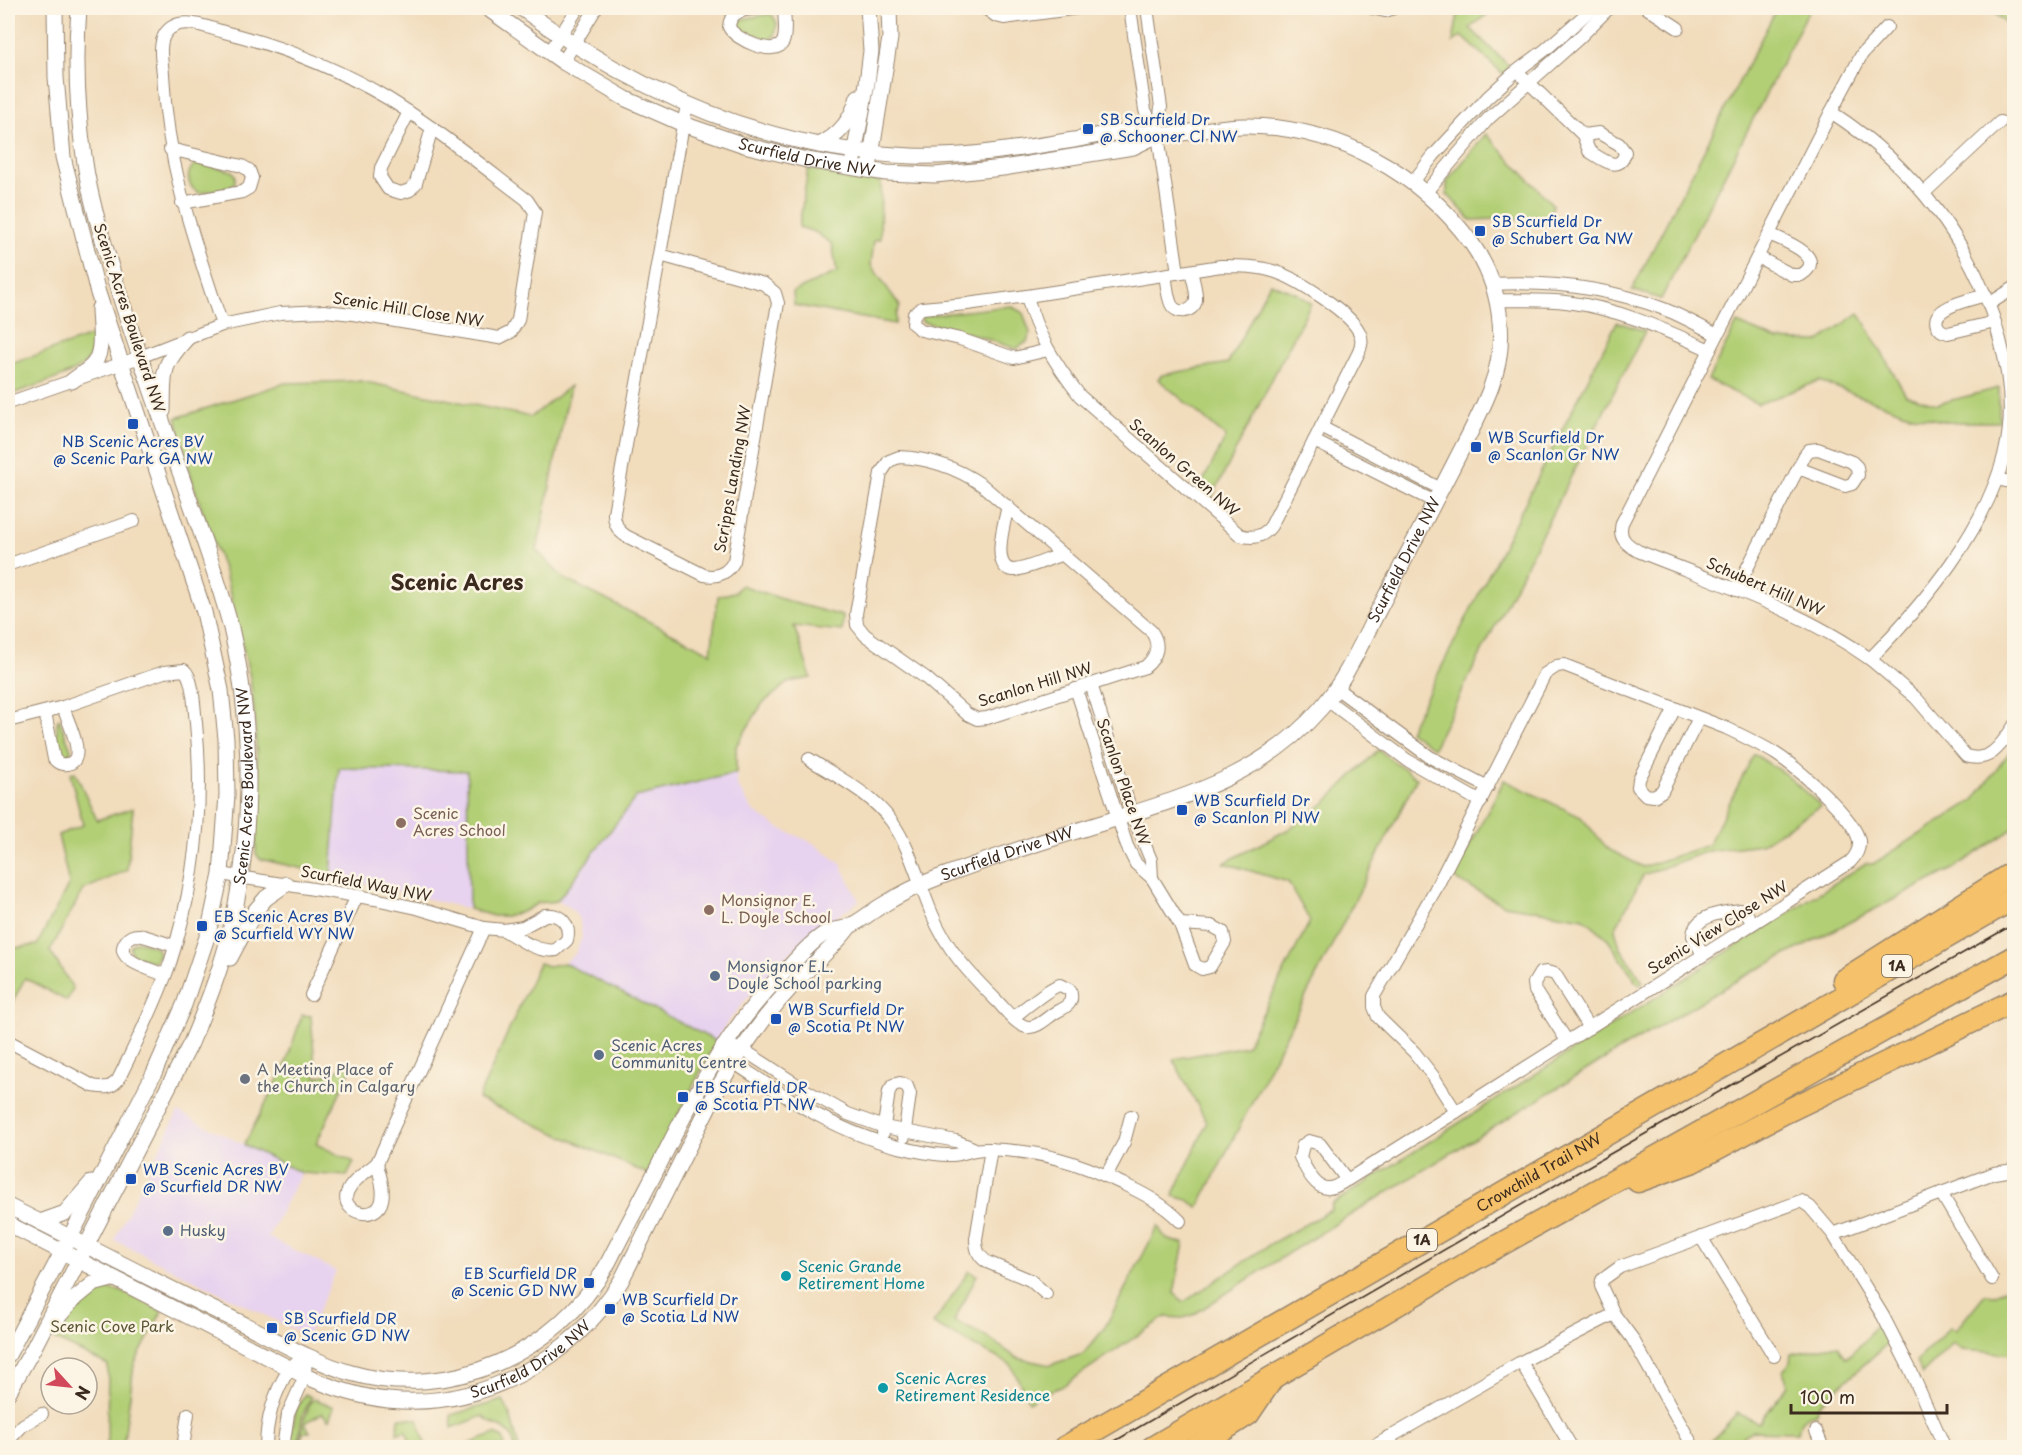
<svg xmlns="http://www.w3.org/2000/svg" width="2022" height="1455" font-family="'Playpen Sans',sans-serif">
	<rect width="100%" height="100%" fill="#fcf5e5"/>
	<filter id="ink" filterUnits="userSpaceOnUse"><feTurbulence type="fractalNoise" baseFrequency=".0167" numOctaves="2"/><feDisplacementMap in="SourceGraphic" scale="12" xChannelSelector="R" yChannelSelector="G"/><feConvolveMatrix kernelMatrix="1 2 1 2 8 2 1 2 1" color-interpolation-filters="sRGB"/></filter>
	<filter id="wash" filterUnits="userSpaceOnUse"><feTurbulence type="fractalNoise" baseFrequency=".008" numOctaves="4" result="noise"/><feDisplacementMap in="SourceGraphic" scale="24" xChannelSelector="R" yChannelSelector="G"/><feGaussianBlur stdDeviation="1.35" result="paint"/><feColorMatrix in="noise" values="0 0 0 0 0 0 0 0 0 0 0 0 0 0 0 0 0 1.4 0 .05"/><feComposite in="paint" operator="in"/></filter>
	<g filter="url(#wash)">
		<rect width="100%" height="100%" fill="#f1dcbc"/>
		<g fill="#e7d2ef">
			<path d="M339 768 467 771 469 909 331 875Z"/>
			<path d="M736 773 737 785 753 811 779 828 813 843 841 864 859 901 807 938 785 958 751 993 724 1027 716 1041 564 963 575 954 582 937 580 921 575 913 568 906 557 901 636 797Z"/>
			<path d="M178 1112 301 1173 268 1237 336 1271 307 1336 114 1240Z"/>
		</g>
		<g fill="#b2cf76" stroke="#767c4a" stroke-width="1.5">
			<path d="M1459 8H1495L1470 28 1510 67 1503 74 1462 36 1453 42Z"/>
			<path d="M1777 8H1810L1661 299 1632 290Z"/>
			<path d="M1988 8H2014V30Z"/>
			<path d="M769 14 773 16 777 23 775 35 769 40 738 28 740 20 743 19Z"/>
			<path d="M1486 134 1553 205 1550 217 1471 220 1447 194V181Z"/>
			<path d="M196 163 232 171 235 175V182L230 187 200 193C186 187 185 172 196 163Z"/>
			<path d="M808 169 881 182 880 239 874 240 871 265 900 306 896 315 895 324 794 305 793 292 837 272 832 244 815 232 799 227Z"/>
			<path d="M1270 283 1296 293 1311 303 1212 497 1200 487 1226 437 1158 379 1162 375 1228 363Z"/>
			<path d="M1011 306 1023 313 1030 333 1027 342 1016 349 975 335 923 322 921 320 923 316Z"/>
			<path d="M1859 313 1906 395 1937 404 1999 388V422H1948L1909 414 1819 381 1758 404 1708 380 1737 323 1777 340 1818 342Z"/>
			<path d="M1617 322 1645 331 1433 748 1409 731Z"/>
			<path d="M94 335C94 345 93 354 86 362 76 375 25 389 8 395V365Z"/>
			<path d="M361 381 531 417 570 386 537 551 563 578 711 653 718 596 735 592 741 585 794 603 843 616 842 631 794 626 811 678 789 682 762 704 736 746V773L636 797 557 901 538 903 522 912 506 916H493L469 909 467 771 339 768 331 875 260 859 256 854 257 765 255 719 250 677 226 577 193 483 176 418 285 383Z"/>
			<path d="M59 719 71 749V753L63 757 57 751V722Z"/>
			<path d="M2014 746V828L1951 870 1741 978 1611 1055 1290 1252 1193 1315 1183 1318 1165 1317 1061 1387 1041 1394 1029 1402 1011 1365 933 1324 969 1271 977 1275 954 1321 987 1337 1017 1358 1050 1365 1083 1354 1104 1329 1158 1226C1164 1239 1170 1242 1184 1243L1174 1293 1184 1302 1272 1243 1331 1210 1332 1204 1866 863 1873 864 1974 800Z"/>
			<path d="M1378 750 1417 778 1198 1208 1188 1200 1173 1196 1207 1123 1173 1059 1246 1046 1310 921 1288 882 1224 863 1287 830 1326 802Z"/>
			<path d="M1754 754 1785 774 1821 806 1761 844 1708 851 1643 875 1615 929 1620 947 1643 982 1639 985 1606 937 1584 918 1504 905 1453 878 1504 780 1581 817 1608 849 1643 867 1708 845Z"/>
			<path d="M75 772 97 820 133 808 127 870 83 890 50 951 73 988 67 1001 25 978 8 1011V979L11 972 8 971V949L37 945 69 884 58 835 83 825 70 773Z"/>
			<path d="M138 941 156 947 159 953 155 961H150L132 955 130 948 132 944Z"/>
			<path d="M539 963 548 966 564 963 716 1041 648 1174 478 1099Z"/>
			<path d="M302 1015 311 1016 316 1078 353 1064 316 1144 354 1162 347 1176 301 1173 244 1145 285 1066Z"/>
			<path d="M101 1288 120 1291 162 1311 134 1365 123 1447H105L107 1442 108 1365 54 1339C68 1320 79 1299 101 1288Z"/>
			<path d="M2005 1289H2014V1354L1962 1350 1953 1343 1922 1374 1916 1362 1950 1327 1955 1331 1985 1294 1994 1295Z"/>
			<path d="M1878 1323 1889 1342 1819 1405 1815 1414C1804 1414 1800 1421 1798 1432L1751 1431 1744 1435 1733 1447H1706L1737 1413 1759 1423 1788 1385 1783 1371 1790 1363 1791 1354 1838 1345 1846 1358 1865 1340Z"/>
			<path d="M305 1394 311 1397 302 1417 297 1447 289 1448 296 1410Z"/>
			<path d="M315 1399 334 1407 329 1420 322 1413 305 1423 310 1432H303L301 1447H299L304 1419 311 1401Z"/>
			<path d="M503 1400 510 1415 519 1447H514C514 1425 494 1430 483 1416L452 1428 451 1415Z"/>
			<path d="M399 1418 418 1419 426 1447H412L406 1431 397 1433Z"/>
			<path d="M495 1434 503 1438 505 1447H465L466 1445Z"/>
		</g>
	</g>
	<g filter="url(#ink)">
		<g fill="none" stroke-linecap="round" stroke-linejoin="round">
			<g stroke="#96836d" stroke-width="14">
				<g id="minor">
					<path d="M759 8C745 10 730 10 729 27 734 39 775 58 783 42 787 33 784 17 784 8"/>
					<path d="M985 8 996 16 1004 18 1079 8"/>
					<path d="M1130 8 1145 110 1157 134"/>
					<path d="M1147 8 1161 107 1158 135 1178 273"/>
					<path d="M1372 8 1385 11 1394 8"/>
					<path d="M1647 8 1678 28"/>
					<path d="M549 53 578 8"/>
					<path d="M563 62 596 8"/>
					<path d="M1523 77 1583 135 1589 151C1600 158 1621 175 1625 152L1619 144 1599 133 1583 135"/>
					<path d="M409 112 381 168 380 177 388 189 401 193 410 190 416 183 432 128"/>
					<path d="M1831 112C1913 165 1975 245 2000 340 2010 377 2014 414 2005 452 1986 530 1925 602 1870 659 1800 609 1717 583 1638 551 1626 544 1618 538 1622 523Z"/>
					<path d="M1831 112 1862 54 1887 27"/>
					<path d="M170 149 242 166 249 170 252 178 249 188 242 192 182 203"/>
					<path d="M1412 183 1434 155 1487 98 1513 74 1545 50 1593 8"/>
					<path d="M1425 193 1488 119 1578 39 1609 8"/>
					<path d="M1924 193 2000 122"/>
					<path d="M660 255 764 284 775 293 778 303 734 561C728 573 717 578 704 575L626 536C618 531 614 524 614 513L681 136 687 105"/>
					<path d="M1758 257 1792 275H1801C1830 257 1782 240 1769 234"/>
					<path d="M1221 266C1240 266 1258 266 1276 272 1297 279 1353 314 1360 334 1363 340 1361 346 1359 352L1271 526C1263 537 1252 539 1240 535L1080 396C1056 365 1036 334 1027 296Z"/>
					<path d="M1165 275C1167 284 1167 295 1171 304 1176 315 1194 313 1196 300 1197 291 1193 280 1191 271"/>
					<path d="M1493 284C1551 281 1609 288 1664 309 1682 316 1700 326 1717 335"/>
					<path d="M1986 295C1973 299 1930 307 1937 325 1939 330 1943 332 1948 333L1995 322"/>
					<path d="M1027 296 967 304 922 308 914 314 913 324 921 330 960 339 1014 358 1048 350"/>
					<path d="M1497 300C1520 301 1543 299 1566 302 1617 308 1663 329 1710 350"/>
					<path d="M1989 304 2014 288"/>
					<path d="M8 403 140 357 222 325 280 313 324 311 353 314 499 338 511 332 518 320 535 212 527 200C481 165 436 128 387 98 336 68 281 46 224 32 206 27 178 14 165 34 158 45 162 62 163 74 167 166 194 240 222 325"/>
					<path d="M1321 427 1441 489"/>
					<path d="M1314 441 1435 502"/>
					<path d="M899 457C929 458 957 468 982 485L1151 631C1161 645 1157 657 1145 667L987 718 977 719 967 714 926 678 865 635 857 625 856 614 881 473 889 461Z"/>
					<path d="M1997 479 2014 483"/>
					<path d="M1008 506C1005 520 990 569 1013 570 1026 570 1050 558 1063 554"/>
					<path d="M8 563H13L134 521"/>
					<path d="M1736 590 1805 455 1809 450 1818 449 1852 462 1857 467 1858 475 1852 484 1845 486 1798 468"/>
					<path d="M1870 659 1916 698 1966 756C1991 764 2002 743 2014 726"/>
					<path d="M1564 665 1726 728C1743 736 1760 744 1776 754 1796 767 1855 817 1859 841 1860 850 1856 856 1850 862L1456 1112 1433 1076 1414 1052 1378 1017 1374 1007V996L1435 890 1545 674 1557 666Z"/>
					<path d="M1091 684 1132 814 1151 860 1152 878"/>
					<path d="M1336 688 1430 757 1488 787"/>
					<path d="M1076 689 1127 846 1136 864 1152 878 1180 924 1195 965 1202 969 1210 967 1225 942 1223 932 1212 926 1180 924"/>
					<path d="M1327 700 1407 760 1481 802"/>
					<path d="M1675 708 1639 779 1638 787 1646 795 1654 796 1662 791 1699 718"/>
					<path d="M45 712 54 759C58 763 61 765 67 764 89 761 67 720 63 707"/>
					<path d="M8 721 63 707 164 672 184 670C194 678 194 709 196 723 204 803 195 886 170 963 156 1003 137 1042 118 1080 110 1089 105 1088 93 1086L8 1041"/>
					<path d="M809 759C839 778 871 793 892 822 911 849 919 884 932 914 946 949 970 974 997 1001 1005 1009 1016 1025 1027 1027 1038 1029 1049 1015 1058 1011 1068 1006 1074 1002 1070 990L1060 985C1052 986 1022 1010 1013 1018"/>
					<path d="M221 874 375 899 417 908 484 928 504 930"/>
					<path d="M545 915C561 913 571 925 567 940L556 950C538 953 519 939 504 930L523 927Z"/>
					<path d="M1703 955 1693 936C1694 915 1723 912 1740 910L1746 913 1753 923"/>
					<path d="M165 975C153 970 111 960 126 941 129 937 134 935 138 935 150 937 163 943 175 946"/>
					<path d="M311 995 357 896"/>
					<path d="M1567 1041 1535 991 1534 983 1540 973 1547 972 1555 974 1589 1028"/>
					<path d="M722 1046 742 1049 805 1090 848 1114 884 1127 956 1141 973 1148"/>
					<path d="M728 1055 733 1062C787 1098 839 1134 903 1148 918 1151 937 1156 952 1155 966 1154 972 1148 988 1149 1040 1151 1077 1161 1123 1184 1145 1194 1163 1204 1180 1221"/>
					<path d="M883 1133 889 1091 893 1085 900 1083 907 1086 910 1094 904 1137"/>
					<path d="M991 1149 976 1239C976 1249 978 1256 987 1262L1030 1280 1046 1294"/>
					<path d="M377 1163 484 928"/>
					<path d="M377 1163C379 1174 385 1188 382 1200 378 1222 340 1214 347 1193 351 1181 368 1171 377 1163Z"/>
					<path d="M1106 1176 1124 1142 1131 1116"/>
					<path d="M1347 1180 1320 1144 1309 1141 1303 1145 1300 1157C1305 1167 1315 1190 1329 1188 1335 1188 1341 1183 1347 1180L1456 1112"/>
					<path d="M1941 1193 1992 1279"/>
					<path d="M1833 1234 1994 1173 2014 1170"/>
					<path d="M1701 1237 1774 1356"/>
					<path d="M1521 1362 1572 1448"/>
					<path d="M1816 1431 1823 1448"/>
					<path d="M1388 1437 1395 1448"/>
					<path d="M8 1441 23 1425 42 1414"/>
					<path d="M183 1448 188 1414"/>
					<path d="M266 1448C266 1421 274 1393 288 1371 292 1364 300 1360 306 1355"/>
					<path d="M283 1448 288 1414 305 1376 306 1355"/>
					<path d="M1371 1448 1521 1362 1614 1314"/>
					<path d="M1694 1448 1632 1338 1614 1314 1601 1286 1602 1280 1620 1267 1801 1201 1810 1207 1833 1234 1883 1316 1910 1369 1945 1448"/>
				</g>
			</g>
			<g stroke="#96836d" stroke-width="17">
				<g id="tertiary">
					<path id="s1" d="M487 8 563 62 626 99 683 124 744 145 807 160 886 173 935 175 1003 168 1133 147 1158 135"/>
					<path d="M819 145C839 136 852 120 858 97"/>
					<path d="M853 160 867 83 871 51 868 8"/>
					<path d="M870 162 890 38 889 8"/>
					<path d="M72 381C79 375 90 370 95 362 104 348 99 324 99 308"/>
					<path d="M163 411C164 373 160 367 187 338"/>
					<path d="M230 958 255 911 266 898 286 884"/>
					<path id="s2" d="M8 1206C81 1242 153 1281 227 1316 268 1335 308 1360 351 1373 451 1402 557 1353 607 1265 626 1227 646 1191 665 1153 700 1084 732 1022 789 967 799 956 813 940 826 933 833 929 842 930 850 926 861 921 871 912 881 906 899 895 918 885 937 878 996 856 1056 837 1115 819 1194 794 1266 772 1321 708 1346 679 1361 644 1378 611 1403 563 1428 514 1453 466 1466 440 1481 414 1491 387 1509 340 1501 285 1472 244 1420 172 1337 127 1248 126 1218 125 1190 134 1161 135 1148 135 1136 131 1124 132 1107 133 1090 137 1074 140 1021 148 966 158 912 156 766 150 637 93 521 8"/>
					<path d="M40 1222 65 1213 91 1183"/>
					<path id="s3" d="M8 1224 305 1376C332 1388 359 1397 388 1400 482 1410 572 1359 621 1281L719 1086C741 1049 765 1015 794 984 812 964 833 949 849 927"/>
					<path d="M53 1323 72 1301 93 1284 112 1279"/>
					<path d="M8 1355 78 1222 154 1073 184 1005 208 934 221 874 227 795 226 739 221 690 204 612 98 293 63 157 56 77 55 8"/>
					<path id="s4" d="M8 1393 33 1349 191 1043C204 1012 217 980 226 947 254 844 255 733 231 628 220 585 205 543 190 501 163 423 135 346 111 267 101 233 90 198 85 163 77 112 75 59 79 8"/>
				</g>
			</g>
			<g stroke="#96836d" stroke-width="25">
				<g id="motorway">
					<path d="M1844 980 2014 872"/>
					<path d="M1638 1181 1691 1162 1783 1113 2014 1001"/>
					<path id="s5" d="M1064 1448 2014 898"/>
					<path d="M1152 1448 1471 1261 2014 957"/>
					<path d="M1195 1448 1248 1414 1271 1380"/>
				</g>
			</g>
			<use href="#minor" stroke="#fff" stroke-width="12"/>
			<use href="#tertiary" stroke="#fff" stroke-width="15"/>
			<use href="#motorway" stroke="#f5c16b" stroke-width="22"/>
			<path stroke="#3b2a1e" stroke-width="1.5" d="M1103 1448 1566 1179 2014 924"/>
		</g>
	</g>
	<g fill="#1a4fb4" stroke="#fcf5e5" stroke-width="2">
		<rect x="1082" y="123" width="12" height="12" rx="3"/>
		<rect x="1474" y="225" width="12" height="12" rx="3"/>
		<rect x="127" y="418" width="12" height="12" rx="3"/>
		<rect x="1470" y="441" width="12" height="12" rx="3"/>
		<rect x="1176" y="804" width="12" height="12" rx="3"/>
		<rect x="196" y="920" width="12" height="12" rx="3"/>
		<rect x="770" y="1013" width="12" height="12" rx="3"/>
		<rect x="677" y="1091" width="12" height="12" rx="3"/>
		<rect x="125" y="1173" width="12" height="12" rx="3"/>
		<rect x="583" y="1277" width="12" height="12" rx="3"/>
		<rect x="604" y="1303" width="12" height="12" rx="3"/>
		<rect x="266" y="1322" width="12" height="12" rx="3"/>
	</g>
	<g fill="#8d6e63" stroke="#fcf5e5" stroke-width="2">
		<circle cx="401" cy="823" r="6"/>
		<circle cx="709" cy="910" r="6"/>
	</g>
	<g fill="#5c6f8a" stroke="#fcf5e5" stroke-width="2">
		<circle cx="715" cy="976" r="6"/>
		<circle cx="599" cy="1055" r="6"/>
		<circle cx="168" cy="1231" r="6"/>
	</g>
	<circle fill="#6b7280" stroke="#fcf5e5" stroke-width="2" cx="245" cy="1079" r="6"/>
	<g fill="#0f9aa8" stroke="#fcf5e5" stroke-width="2">
		<circle cx="786" cy="1276" r="6"/>
		<circle cx="883" cy="1388" r="6"/>
	</g>
	<g text-anchor="middle" stroke-width="5" stroke-linejoin="round" paint-order="stroke">
		<g fill="#fcf5e5" stroke="#75675a" stroke-width="1.5">
			<rect x="1882" y="955" width="30" height="22" rx="4.5"/>
			<rect x="1407" y="1229" width="30" height="22" rx="4.5"/>
		</g>
		<g font-size="14" font-weight="bold" fill="#3b2a1e">
			<text x="1897" y="971">1A</text>
			<text x="1422" y="1245">1A</text>
		</g>
		<g font-size="15" fill="#164399" stroke="#fcf5e5" text-anchor="start">
			<text x="1100" y="125">SB Scurfield Dr<tspan x="1100" dy="17">@ Schooner Cl NW</tspan></text>
			<text x="1492" y="227">SB Scurfield Dr<tspan x="1492" dy="17">@ Schubert Ga NW</tspan></text>
			<text x="1488" y="443">WB Scurfield Dr<tspan x="1488" dy="17">@ Scanlon Gr NW</tspan></text>
			<text x="133" y="447" text-anchor="middle">NB Scenic Acres BV<tspan x="133" dy="17">@ Scenic Park GA NW</tspan></text>
			<text x="1194" y="806">WB Scurfield Dr<tspan x="1194" dy="17">@ Scanlon Pl NW</tspan></text>
			<text x="214" y="922">EB Scenic Acres BV<tspan x="214" dy="17">@ Scurfield WY NW</tspan></text>
			<text x="788" y="1015">WB Scurfield Dr<tspan x="788" dy="17">@ Scotia Pt NW</tspan></text>
			<text x="695" y="1093">EB Scurfield DR<tspan x="695" dy="17">@ Scotia PT NW</tspan></text>
			<text x="143" y="1175">WB Scenic Acres BV<tspan x="143" dy="17">@ Scurfield DR NW</tspan></text>
			<text x="577" y="1279" text-anchor="end">EB Scurfield DR<tspan x="577" dy="17">@ Scenic GD NW</tspan></text>
			<text x="622" y="1305">WB Scurfield Dr<tspan x="622" dy="17">@ Scotia Ld NW</tspan></text>
			<text x="284" y="1324">SB Scurfield DR<tspan x="284" dy="17">@ Scenic GD NW</tspan></text>
		</g>
		<g font-size="15" fill="#3b2a1e" stroke="#fcf5e5">
			<text dy="5" stroke="none"><textPath href="#s1" startOffset="357">Scurfield Drive NW</textPath></text>
			<text transform="translate(408 310) rotate(9)" y="5">Scenic Hill Close NW</text>
			<text transform="translate(129 318) rotate(72)" y="5">Scenic Acres Boulevard NW</text>
			<text transform="translate(1184 468) rotate(41)" y="5">Scanlon Green NW</text>
			<text transform="translate(733 479) rotate(-80)" y="5">Scripps Landing NW</text>
			<text dy="5" stroke="none"><textPath href="#s2" startOffset="1802">Scurfield Drive NW</textPath></text>
			<text transform="translate(1765 587) rotate(23)" y="5">Schubert Hill NW</text>
			<text transform="translate(1035 685) rotate(-17)" y="5">Scanlon Hill NW</text>
			<text transform="translate(1123 782) rotate(71)" y="5">Scanlon Place NW</text>
			<text dy="5" stroke="none"><textPath href="#s4" startOffset="660">Scenic Acres Boulevard NW</textPath></text>
			<text dy="5" stroke="none"><textPath href="#s2" startOffset="1281">Scurfield Drive NW</textPath></text>
			<text transform="translate(366 884) rotate(11)" y="5">Scurfield Way NW</text>
			<text transform="translate(1718 928) rotate(-32)" y="5">Scenic View Close NW</text>
			<text dy="5" stroke="none"><textPath href="#s5" startOffset="549">Crowchild Trail NW</textPath></text>
			<text dy="5" stroke="none"><textPath href="#s3" startOffset="573">Scurfield Drive NW</textPath></text>
		</g>
		<g font-size="15" fill="#785e54" stroke="#fcf5e5" text-anchor="start">
			<text x="413" y="819">Scenic<tspan x="413" dy="17">Acres School</tspan></text>
			<text x="721" y="906">Monsignor E.<tspan x="721" dy="17">L. Doyle School</tspan></text>
		</g>
		<g font-size="15" fill="#4e5e75" stroke="#fcf5e5" text-anchor="start">
			<text x="727" y="972">Monsignor E.L.<tspan x="727" dy="17">Doyle School parking</tspan></text>
			<text x="611" y="1051">Scenic Acres<tspan x="611" dy="17">Community Centre</tspan></text>
			<text x="180" y="1236">Husky</text>
		</g>
		<g font-size="15" fill="#5b616d" stroke="#fcf5e5" text-anchor="start">
			<text x="257" y="1075">A Meeting Place of<tspan x="257" dy="17">the Church in Calgary</tspan></text>
		</g>
		<g font-size="15" fill="#0d838f" stroke="#fcf5e5" text-anchor="start">
			<text x="798" y="1272">Scenic Grande<tspan x="798" dy="17">Retirement Home</tspan></text>
			<text x="895" y="1384">Scenic Acres<tspan x="895" dy="17">Retirement Residence</tspan></text>
		</g>
		<g font-size="15" fill="#595334" stroke="#fcf5e5">
			<text x="112" y="1332">Scenic Cove Park</text>
		</g>
		<g font-size="21" font-weight="bold" fill="#3b2a1e" stroke="#fcf5e5">
			<text x="457" y="590">Scenic Acres</text>
		</g>
	</g>
	<rect width="2022" height="1455" fill="none" stroke="#fcf5e5" stroke-width="30"/>
	<g transform="translate(69 1386) rotate(117)"><circle r="28" fill="#fcf5e5" stroke="#afa495" stroke-width="1.5"/>
	<path d="M0-4.5L10 22L0 15L-10 22Z" fill="#d1495b"/>
	<text y="-9" font-size="16" font-weight="bold" text-anchor="middle" fill="#3b2a1e">N</text>
	</g>
	<path d="M1791 1404v9h156v-9" fill="none" stroke="#3b2a1e" stroke-width="3"/>
	<text x="1800" y="1404" font-size="18" fill="#3b2a1e" stroke="#fcf5e5" stroke-width="4.5" paint-order="stroke">100 m</text>
</svg>
